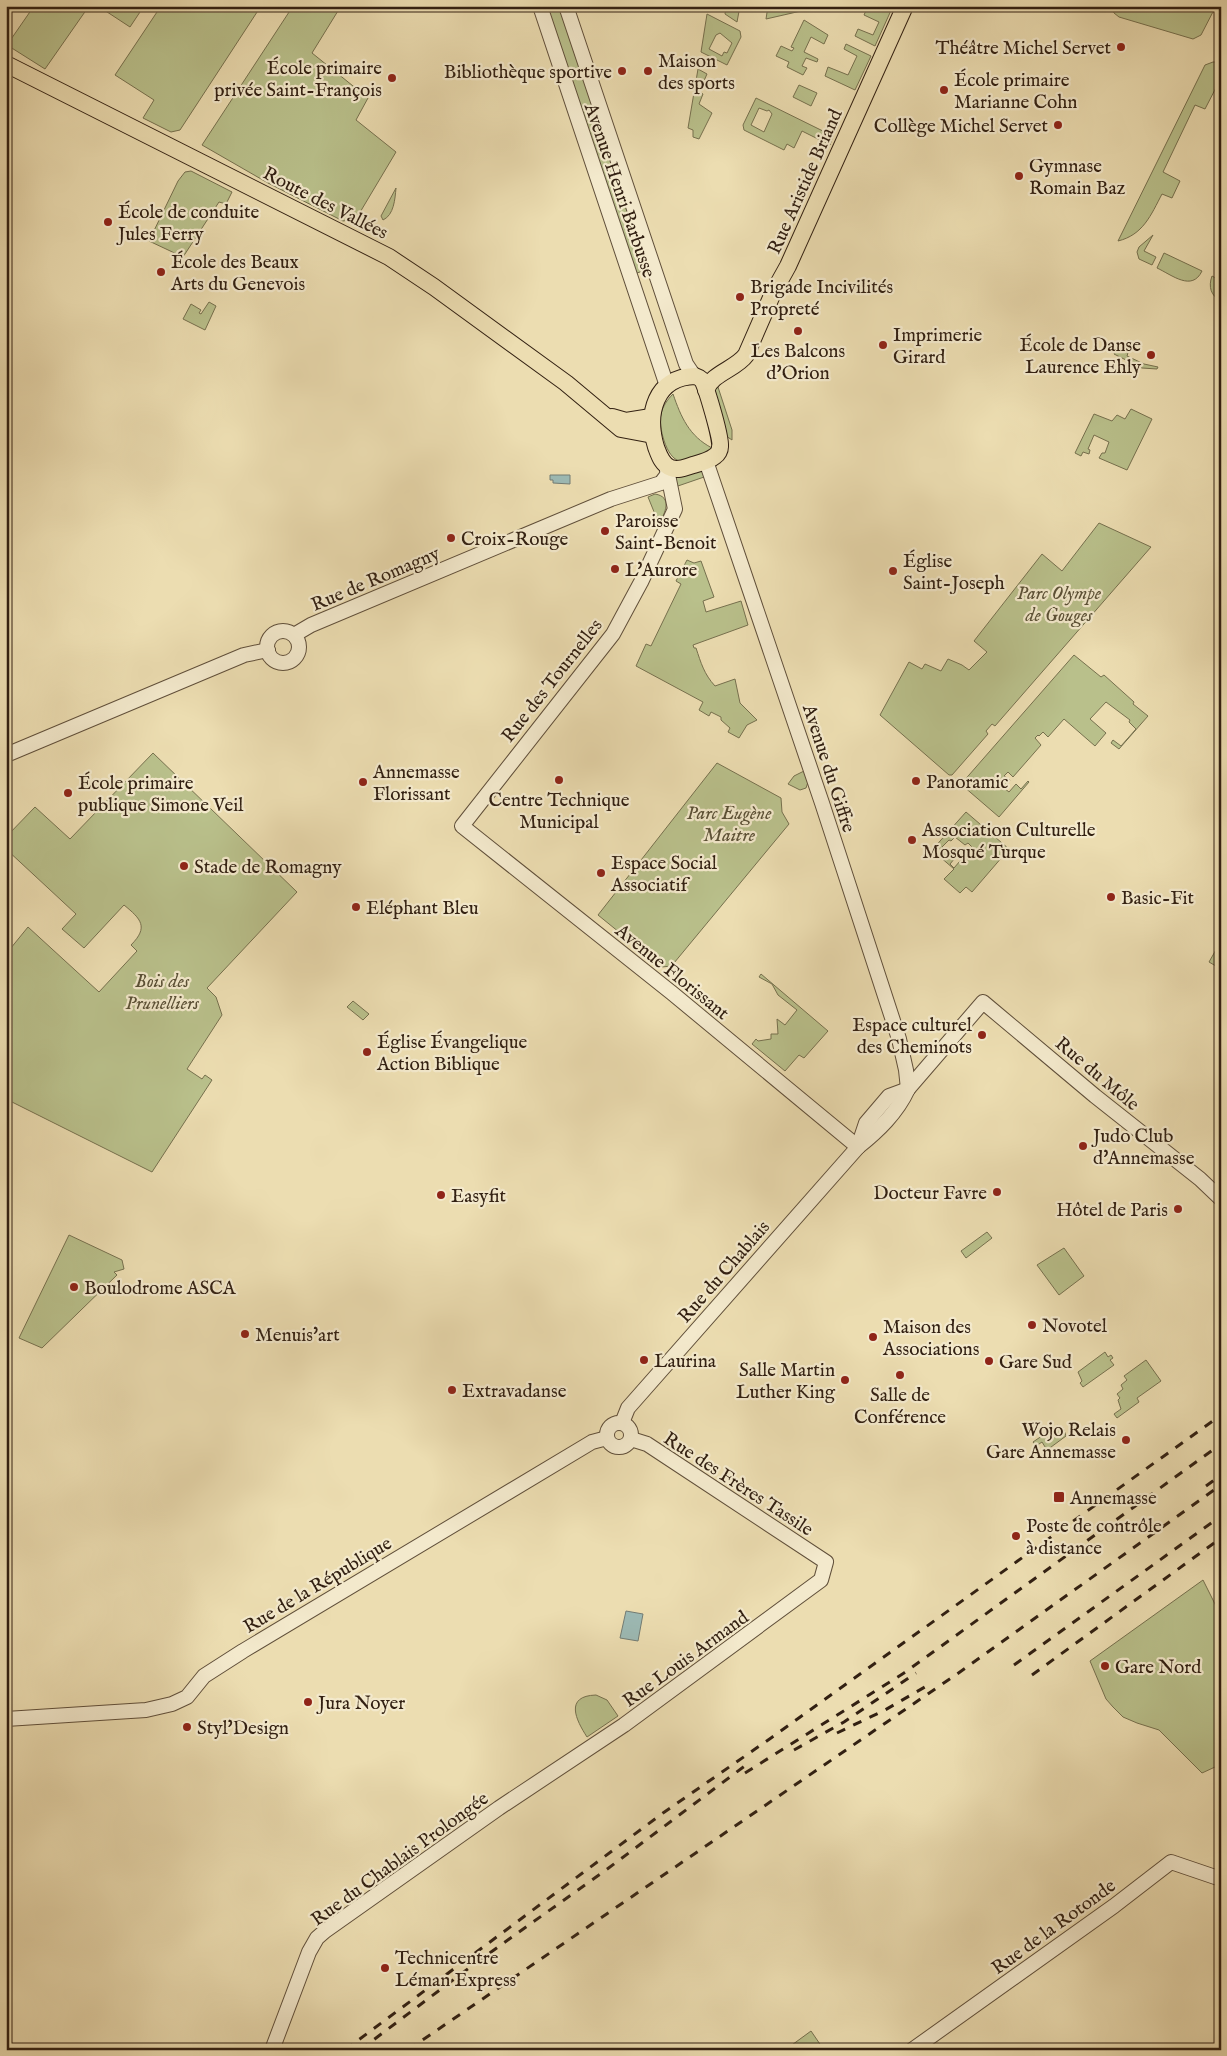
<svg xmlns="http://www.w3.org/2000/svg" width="1227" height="2056" font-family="'IM FELL English',serif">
	<rect width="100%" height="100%" fill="#ecddb1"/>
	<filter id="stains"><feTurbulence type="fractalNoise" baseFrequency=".004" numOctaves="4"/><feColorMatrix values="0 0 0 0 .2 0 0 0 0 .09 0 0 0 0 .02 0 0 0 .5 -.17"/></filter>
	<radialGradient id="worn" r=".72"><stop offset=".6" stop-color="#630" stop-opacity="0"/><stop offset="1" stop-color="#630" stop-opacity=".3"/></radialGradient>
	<g fill="#b9c08b" stroke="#76704e" fill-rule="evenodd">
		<path d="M34 6H89L45 69 7 45Z"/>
		<path d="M98 6H144L130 27Z"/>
		<path d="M161 6H261L180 130 171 132 143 118 154 100 115 75Z"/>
		<path d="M293 6H341L312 53 368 98 356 120 396 152 356 219 343 221 268 183 202 145Z"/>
		<path d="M544 6H561L649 269 634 274Z"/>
		<path d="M726 6H740L737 22 725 14Z"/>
		<path d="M768 6H806L801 11 766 19Z"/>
		<path d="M868 6H893L875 46 855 36 858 29 873 35 879 22 864 15Z"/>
		<path d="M1111 6H1216L1201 35 1193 39 1119 17 1114 13Z"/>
		<path d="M707 14 740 31 741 37 727 65 701 52ZM720 33 732 43 727 53 724 52 722 56 709 49 716 35Z"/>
		<path d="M804 20 828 35 824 44 811 37 804 52 818 59 817 62 806 58 802 66 807 68 803 75 787 67 789 62 776 56 781 46 792 51 794 48 791 47Z"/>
		<path d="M846 44 871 56 855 90 825 76 828 67 848 75 857 56 844 49Z"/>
		<path d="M1213 62H1221V78L1205 109 1195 105 1163 172 1180 181 1172 198 1162 194C1151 215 1143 235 1118 241L1205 65Z"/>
		<path d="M698 69 707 74 699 92 703 94 699 104 712 113 699 139 693 137V130L688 128Z"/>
		<path d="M799 85 817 93 811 106 793 97Z"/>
		<path d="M756 98 833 136 830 145 802 131 794 148 787 144 784 150 744 130 743 125ZM759 108 767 111 769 110 772 114 764 132 751 125Z"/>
		<path d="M191 171 232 192 226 204 219 202 183 257 149 241 178 181 185 172Z"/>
		<path d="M396 188C395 199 394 215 383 220L381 216Z"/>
		<path d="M1153 235 1144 251 1156 257 1152 265 1139 259 1137 252 1139 247Z"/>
		<path d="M1164 253 1202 271C1192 292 1172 275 1157 268Z"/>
		<path d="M1212 276 1221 281V301C1211 296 1208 287 1212 276Z"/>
		<path d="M209 302 216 306 205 330 183 319 191 304 201 310 199 313 201 314Z"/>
		<path d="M1117 348 1128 353 1127 356 1144 364 1158 367 1157 369 1142 368 1114 354Z"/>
		<path d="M717 384 732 430V440L726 436 713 396Z"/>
		<path d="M673 394C681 417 689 436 712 448 707 453 702 454 695 457 690 458 685 461 680 461 666 459 658 425 661 414 663 406 667 400 673 394Z"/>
		<path d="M1131 409 1152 419 1127 470 1099 458 1102 453H1105L1109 442 1094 435 1088 449 1090 450 1089 454 1083 452 1081 456 1075 453 1094 414 1112 421 1117 415 1125 419Z"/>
		<path d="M702 468 707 476 675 487 673 478Z"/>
		<path d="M655 494C673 497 665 513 659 524L648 497Z"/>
		<path d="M1099 523 1151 547 995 726 992 724 986 731 988 734 952 775H949L880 715 909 662 922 669 925 664 941 671 948 659 962 665 969 670 987 652 974 641 1042 554 1062 571Z"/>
		<path d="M687 560 694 563 701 561 714 597 703 601 706 612 741 601 748 625 693 645 694 648H696C701 663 704 674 715 686L735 679 740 703 757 720 747 725 739 738 728 732 730 728 721 720V717L711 712 709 716 699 710 703 702 636 666 646 644 651 646 681 584 676 581Z"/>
		<path d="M1074 655 1101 677 1104 675 1134 702 1133 704 1148 716 1119 749 1111 743 1113 740 1121 746 1136 729 1129 722 1130 720 1106 702 1090 719 1106 733 1095 746 1064 719 1048 737 1043 732 1039 736 1038 735 1035 738 1041 745 1013 777 1008 772 1004 776 1010 780 1004 788 1009 792 1016 784 1021 789 1028 781 1029 782 999 817 963 786 962 783Z"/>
		<path d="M153 753 297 892 207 988 216 997 222 1015 187 1069 202 1079 205 1075 212 1080 152 1172 6 1099V954L28 927 99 992 137 951 131 945C149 927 141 919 124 905L84 948 62 929 76 914 6 849V837L35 807 70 839Z"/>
		<path d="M717 763 781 798 782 812 789 824 674 963 671 966 662 967 598 915Z"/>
		<path d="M804 771 808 782 806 788 800 790 788 784 794 776Z"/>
		<path d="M966 812 1009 849 972 892 966 887 960 893 944 879 954 869 932 850ZM955 837 965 845 968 843 972 847 954 868 950 864 955 858 942 847 949 840 951 841Z"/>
		<path d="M1221 941V969L1209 962Z"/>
		<path d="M761 974 828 1031 804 1058 799 1055 785 1071 752 1044 756 1039 758 1041 771 1039V1034H778L777 1019 785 1025 797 1010 778 995 772 984 759 977Z"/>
		<path d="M353 1001 369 1014 363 1020 347 1007Z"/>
		<path d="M987 1232 992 1238 966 1258 961 1251Z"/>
		<path d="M69 1235 122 1260 124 1269 114 1272 117 1275 42 1348 19 1338Z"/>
		<path d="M1064 1248 1084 1276 1059 1295 1037 1265Z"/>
		<path d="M1105 1352 1108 1357 1111 1355 1113 1358 1110 1360 1114 1365 1083 1387 1080 1383 1082 1381 1078 1372Z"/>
		<path d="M1146 1360 1161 1381 1137 1398 1139 1402 1117 1418 1114 1414 1121 1409 1118 1400 1120 1398 1117 1394 1123 1389 1121 1385 1127 1380 1124 1376Z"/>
		<path d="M1058 1425 1060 1428 1063 1427 1066 1436 1047 1450 1042 1442 1036 1446 1033 1442Z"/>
		<path d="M1203 1580 1221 1616V1778L1215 1767 1202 1773 1159 1730 1137 1723 1123 1717 1113 1707 1106 1699 1090 1661Z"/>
		<path d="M596 1695 607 1700 618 1716 587 1737C576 1720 564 1696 596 1695Z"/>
		<path d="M811 2031 824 2050H785Z"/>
	</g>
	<g fill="#9cbab5" stroke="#727c74">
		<path d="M550 475H570V484L553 483V480H550Z"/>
		<path d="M626 1611 643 1614 638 1641 620 1638Z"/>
	</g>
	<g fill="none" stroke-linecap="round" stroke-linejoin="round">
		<g stroke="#604f3a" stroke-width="16">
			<g id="minor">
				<path d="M540 6 667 386"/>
				<path d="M566 6 686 364 694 376"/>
				<path d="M706 461 822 803 899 1039 906 1070 908 1089"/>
				<path d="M666 465 675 509 641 582 613 634 462 826 672 993 858 1147"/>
				<circle cx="283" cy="647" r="16"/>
				<path d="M294 635 311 625 611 499 661 483 671 470"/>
				<path d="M6 755 244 655 268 650"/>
				<path d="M858 1147 866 1123 889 1096 908 1089"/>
				<circle cx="619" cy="1435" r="12"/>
				<path d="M622 1423 628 1408 858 1147C878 1131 897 1113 908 1089L983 1002 1095 1096 1200 1179 1221 1199"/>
				<path d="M6 1719 146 1710 172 1704 187 1697 204 1676 243 1651 592 1442 607 1438"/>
				<path d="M272 2050 309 1952 317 1938 325 1931 499 1808 624 1725 821 1580 826 1562 647 1444 631 1439"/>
				<path d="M912 2050 1114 1906 1171 1862 1221 1879"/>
			</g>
		</g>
		<g stroke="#322012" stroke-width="18">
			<g id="major">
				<path d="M6 64 389 257 434 287 566 383 621 429 653 435"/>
				<path d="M695 376C698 377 700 378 702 380 706 386 722 440 720 447 720 450 718 454 715 456 709 461 700 463 693 465 686 467 679 471 671 468 662 465 659 455 656 447 646 414 655 377 695 376Z"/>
				<path d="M706 390C712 373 736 369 746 355L773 293 788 266 905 6"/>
				<path d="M612 417 626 421 651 417"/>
			</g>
		</g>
		<use href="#minor" stroke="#f3e9cc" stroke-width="14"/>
		<use href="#major" stroke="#ecddb1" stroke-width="16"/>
		<g stroke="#322012" stroke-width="3" stroke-dasharray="9 9" stroke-linecap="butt">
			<path d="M1206 1486 1221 1475"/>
			<path d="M1014 1665 1221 1516"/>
			<path d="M1032 1675 1221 1538"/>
			<path d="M837 1733 885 1710 930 1684"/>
			<path d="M794 1750 844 1722 916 1673"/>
			<path d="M745 1773 904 1673 1221 1444"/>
			<path d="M345 2050 663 1813 771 1738 1221 1415"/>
			<path d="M360 2050 477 1962 606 1870 750 1762"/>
			<path d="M408 2050 957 1674 1221 1485"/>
		</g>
	</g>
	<g fill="#8f2418" stroke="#f3e9cc" stroke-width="2">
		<circle cx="1121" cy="47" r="5"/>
		<circle cx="622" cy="71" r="5"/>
		<circle cx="648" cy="71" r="5"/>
		<circle cx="392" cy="78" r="5"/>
		<circle cx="944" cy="90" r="5"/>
		<circle cx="1058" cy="125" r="5"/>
		<circle cx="1019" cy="176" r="5"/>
		<circle cx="108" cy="222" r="5"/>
		<circle cx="161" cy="272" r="5"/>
		<circle cx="740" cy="297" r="5"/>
		<circle cx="798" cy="331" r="5"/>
		<circle cx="883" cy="345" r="5"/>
		<circle cx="1151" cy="355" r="5"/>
		<circle cx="605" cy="531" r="5"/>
		<circle cx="451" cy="538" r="5"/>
		<circle cx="615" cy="569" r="5"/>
		<circle cx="893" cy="571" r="5"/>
		<circle cx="559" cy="780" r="5"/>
		<circle cx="916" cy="781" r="5"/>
		<circle cx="363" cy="782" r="5"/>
		<circle cx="68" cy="793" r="5"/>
		<circle cx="912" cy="840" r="5"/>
		<circle cx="184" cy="866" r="5"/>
		<circle cx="601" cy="873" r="5"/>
		<circle cx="1111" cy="897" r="5"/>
		<circle cx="356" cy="907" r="5"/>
		<circle cx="982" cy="1035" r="5"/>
		<circle cx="367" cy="1052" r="5"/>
		<circle cx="1083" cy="1146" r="5"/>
		<circle cx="997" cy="1192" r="5"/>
		<circle cx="441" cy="1195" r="5"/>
		<circle cx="1178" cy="1209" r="5"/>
		<circle cx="74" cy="1287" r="5"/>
		<circle cx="1032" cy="1325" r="5"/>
		<circle cx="245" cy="1334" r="5"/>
		<circle cx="873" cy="1337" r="5"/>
		<circle cx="644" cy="1360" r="5"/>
		<circle cx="989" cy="1361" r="5"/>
		<circle cx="900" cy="1375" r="5"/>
		<circle cx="845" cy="1380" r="5"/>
		<circle cx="452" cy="1390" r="5"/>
		<circle cx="1126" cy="1440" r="5"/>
		<rect x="1053" y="1491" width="12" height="12" rx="2.5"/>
		<circle cx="1016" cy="1536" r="5"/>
		<circle cx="1105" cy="1666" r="5"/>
		<circle cx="308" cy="1702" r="5"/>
		<circle cx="187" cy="1727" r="5"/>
		<circle cx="385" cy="1968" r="5"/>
	</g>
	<g text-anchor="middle" stroke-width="4.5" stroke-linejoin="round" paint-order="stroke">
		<g font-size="19" fill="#322012" stroke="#f3e9cc" text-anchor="start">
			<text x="1111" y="54" text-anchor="end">Théâtre Michel Servet</text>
			<text x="658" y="67">Maison<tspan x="658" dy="22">des sports</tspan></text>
			<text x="382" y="74" text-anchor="end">École primaire<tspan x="382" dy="22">privée Saint-François</tspan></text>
			<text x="612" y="78" text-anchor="end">Bibliothèque sportive</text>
			<text x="954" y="86">École primaire<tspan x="954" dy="22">Marianne Cohn</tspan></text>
			<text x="1048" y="132" text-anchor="end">Collège Michel Servet</text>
			<text x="1029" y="172">Gymnase<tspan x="1029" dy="22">Romain Baz</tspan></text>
			<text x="118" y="218">École de conduite<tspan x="118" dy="22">Jules Ferry</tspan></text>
			<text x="171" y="268">École des Beaux<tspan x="171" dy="22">Arts du Genevois</tspan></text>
			<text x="750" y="293">Brigade Incivilités<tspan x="750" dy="22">Propreté</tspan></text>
			<text x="893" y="341">Imprimerie<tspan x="893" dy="22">Girard</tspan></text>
			<text x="1141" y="351" text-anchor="end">École de Danse<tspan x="1141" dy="22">Laurence Ehly</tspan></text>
			<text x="798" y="357" text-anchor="middle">Les Balcons<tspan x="798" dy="22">d'Orion</tspan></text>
			<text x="615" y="527">Paroisse<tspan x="615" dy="22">Saint-Benoit</tspan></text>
			<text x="461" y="545">Croix-Rouge</text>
			<text x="903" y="567">Église<tspan x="903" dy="22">Saint-Joseph</tspan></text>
			<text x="625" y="576">L'Aurore</text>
			<text x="373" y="778">Annemasse<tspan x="373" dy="22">Florissant</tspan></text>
			<text x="926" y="788">Panoramic</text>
			<text x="78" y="789">École primaire<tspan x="78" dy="22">publique Simone Veil</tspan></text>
			<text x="559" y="806" text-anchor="middle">Centre Technique<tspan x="559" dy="22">Municipal</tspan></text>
			<text x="922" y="836">Association Culturelle<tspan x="922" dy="22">Mosqué Turque</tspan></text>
			<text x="611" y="869">Espace Social<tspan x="611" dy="22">Associatif</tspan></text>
			<text x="194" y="873">Stade de Romagny</text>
			<text x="1121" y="904">Basic-Fit</text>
			<text x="366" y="914">Eléphant Bleu</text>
			<text x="972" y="1031" text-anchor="end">Espace culturel<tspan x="972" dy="22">des Cheminots</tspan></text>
			<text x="377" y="1048">Église Évangelique<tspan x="377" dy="22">Action Biblique</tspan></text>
			<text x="1093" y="1142">Judo Club<tspan x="1093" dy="22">d'Annemasse</tspan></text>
			<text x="987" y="1199" text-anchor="end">Docteur Favre</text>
			<text x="451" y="1202">Easyfit</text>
			<text x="1168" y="1216" text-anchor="end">Hôtel de Paris</text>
			<text x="84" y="1294">Boulodrome ASCA</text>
			<text x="1042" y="1332">Novotel</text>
			<text x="883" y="1333">Maison des<tspan x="883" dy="22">Associations</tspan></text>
			<text x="255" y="1341">Menuis'art</text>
			<text x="654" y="1367">Laurina</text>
			<text x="999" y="1368">Gare Sud</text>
			<text x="835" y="1376" text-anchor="end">Salle Martin<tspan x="835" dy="22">Luther King</tspan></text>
			<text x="462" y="1397">Extravadanse</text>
			<text x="900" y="1401" text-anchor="middle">Salle de<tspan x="900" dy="22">Conférence</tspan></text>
			<text x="1116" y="1436" text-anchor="end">Wojo Relais<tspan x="1116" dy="22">Gare Annemasse</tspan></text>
			<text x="1070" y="1504">Annemasse</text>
			<text x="1026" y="1532">Poste de contrôle<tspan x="1026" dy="22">à distance</tspan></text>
			<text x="1115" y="1673">Gare Nord</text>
			<text x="318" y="1709">Jura Noyer</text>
			<text x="197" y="1734">Styl'Design</text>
			<text x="395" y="1964">Technicentre<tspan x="395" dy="22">Léman Express</tspan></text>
		</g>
		<g font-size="19" fill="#322012" stroke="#f3e9cc">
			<text transform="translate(804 181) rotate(-66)" y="7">Rue Aristide Briand</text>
			<text transform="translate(621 190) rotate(71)" y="7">Avenue Henri Barbusse</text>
			<text transform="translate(326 202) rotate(27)" y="7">Route des Vallées</text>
			<text transform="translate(375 578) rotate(-23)" y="7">Rue de Romagny</text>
			<text transform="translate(551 680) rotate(-52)" y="7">Rue des Tournelles</text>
			<text transform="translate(830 768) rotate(72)" y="7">Avenue du Giffre</text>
			<text transform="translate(673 971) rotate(39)" y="7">Avenue Florissant</text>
			<text transform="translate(1098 1073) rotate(40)" y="7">Rue du Môle</text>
			<text transform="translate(723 1271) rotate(-49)" y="7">Rue du Chablais</text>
			<text transform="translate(739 1483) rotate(33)" y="7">Rue des Frères Tassile</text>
			<text transform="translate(317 1584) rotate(-31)" y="7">Rue de la République</text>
			<text transform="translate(685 1658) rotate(-36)" y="7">Rue Louis Armand</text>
			<text transform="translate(399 1858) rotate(-36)" y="7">Rue du Chablais Prolongée</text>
			<text transform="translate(1053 1926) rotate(-36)" y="7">Rue de la Rotonde</text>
		</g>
		<g font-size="19" font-style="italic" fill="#5a5036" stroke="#f3e9cc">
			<text x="1059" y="599">Parc Olympe<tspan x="1059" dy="22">de Gouges</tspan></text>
			<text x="729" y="819">Parc Eugène<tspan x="729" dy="22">Maitre</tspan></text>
			<text x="162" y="987">Bois des<tspan x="162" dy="22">Prunelliers</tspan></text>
		</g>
	</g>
	<rect width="1227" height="2056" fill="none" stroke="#ecddb1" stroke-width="25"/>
	<rect x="8" y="8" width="1212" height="2041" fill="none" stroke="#322012" stroke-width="2.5"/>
	<rect x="12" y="12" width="1202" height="2031" fill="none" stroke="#322012"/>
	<rect width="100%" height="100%" filter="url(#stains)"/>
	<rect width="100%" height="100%" fill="url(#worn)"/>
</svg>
